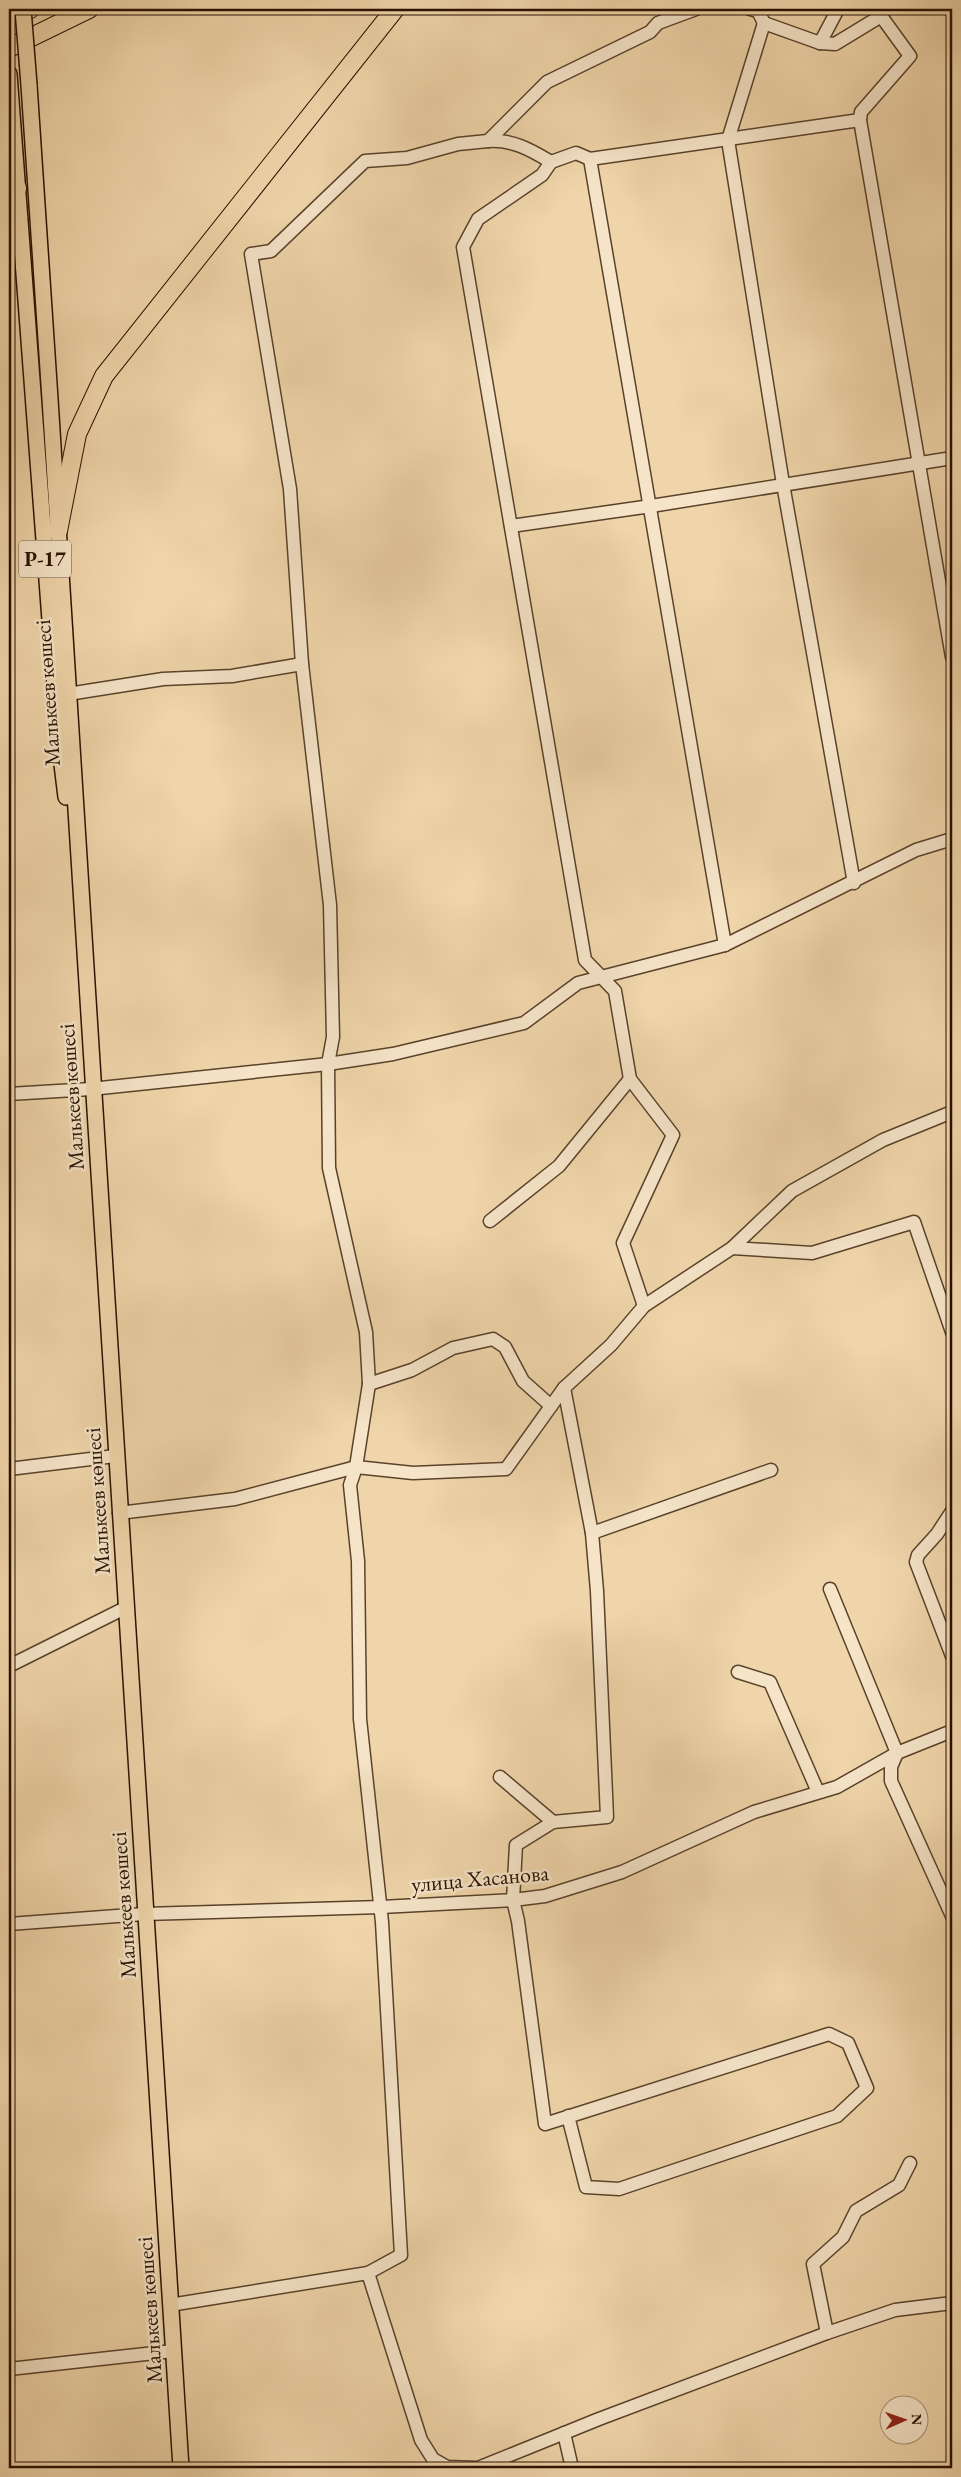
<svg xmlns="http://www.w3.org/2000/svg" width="961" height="2477" font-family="'EB Garamond',serif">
	<rect width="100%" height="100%" fill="#f0d5aa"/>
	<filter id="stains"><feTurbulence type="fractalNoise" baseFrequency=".004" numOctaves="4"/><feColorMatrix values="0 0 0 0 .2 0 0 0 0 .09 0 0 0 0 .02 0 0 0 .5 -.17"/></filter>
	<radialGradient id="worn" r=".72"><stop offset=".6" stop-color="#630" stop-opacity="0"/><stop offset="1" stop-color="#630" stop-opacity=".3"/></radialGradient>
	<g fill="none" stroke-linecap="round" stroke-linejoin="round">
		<g stroke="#59422a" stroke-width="15">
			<g id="minor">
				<path d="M750 9 758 11 764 23"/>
				<path d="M820 43 838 9"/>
				<path d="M590 159 576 153 551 162C531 150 512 139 488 141L547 82 650 32 658 23 696 9"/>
				<path d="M551 162 542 175 478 219 463 247 585 960 615 991 630 1079 673 1135 623 1243 644 1306"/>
				<path d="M511 526 651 506 952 458"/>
				<path d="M68 694 163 679 232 676 302 664"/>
				<path d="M854 883 783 484 728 140 764 23 820 43 835 44 881 16 910 56 861 112 860 120 952 657"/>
				<path d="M725 945 590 159 860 120"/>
				<path d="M9 1094 91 1089 328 1064 393 1054 524 1023 578 983 725 945 916 850 952 839"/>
				<path d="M490 1221 559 1166 630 1079"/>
				<path d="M732 1248 812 1253 914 1222 952 1332"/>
				<path d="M369 1384 412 1370 453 1348 493 1339 505 1347 523 1381 551 1406"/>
				<path d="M564 1388 592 1533 597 1591 607 1817 553 1822 516 1845 513 1900 518 1921 545 2124 829 2034 848 2043 867 2088 837 2116 619 2189 586 2187 568 2116"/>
				<path d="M9 1469 115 1456"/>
				<path d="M952 1511 937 1534 918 1555 916 1562 952 1656"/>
				<path d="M119 1513 235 1499 356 1467 413 1473 506 1469 564 1388 611 1345 644 1306 732 1248 792 1191 883 1140 952 1112"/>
				<path d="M592 1533 771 1470"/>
				<path d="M830 1589 897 1753 891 1767V1781L952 1916"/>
				<path d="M9 1666 125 1608"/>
				<path d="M738 1672 770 1682 818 1792"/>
				<path d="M500 1777 553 1822"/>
				<path d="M9 1924 144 1914 381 1907 513 1900 545 1896 622 1872 754 1812 837 1787 897 1753 952 1731"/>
				<path d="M368 2273 421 2440 433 2459 447 2467 478 2468 599 2419 827 2333 895 2310 952 2303"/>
				<path d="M170 2305 368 2273 401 2255 382 1922 360 1719 358 1561 350 1485 356 1467 369 1384 366 1332 329 1168 328 1064 333 1037 330 905 302 664 290 489 251 254 271 251 365 161 407 158 458 144 488 141"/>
				<path d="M827 2333 813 2264 843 2237 856 2211 899 2185 910 2163"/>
				<path d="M9 2369 173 2351"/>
				<path d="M564 2433 572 2468"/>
			</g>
		</g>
		<g stroke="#271100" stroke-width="18">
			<g id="major">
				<path d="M9 74 59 740 66 797"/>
				<path d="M29 85C84 879 123 1674 181 2468"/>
			</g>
		</g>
		<g stroke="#271100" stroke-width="20">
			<g id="highway">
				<path d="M9 19 30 9"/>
				<path d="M9 48 89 9"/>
				<path d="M9 216 17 188"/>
				<path d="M58 531 77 434 104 376 395 9"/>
			</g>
		</g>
		<use href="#minor" stroke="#f5e4c8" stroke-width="12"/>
		<use href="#major" stroke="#f0d5aa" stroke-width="15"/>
		<use href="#highway" stroke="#f0d5aa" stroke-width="18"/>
		<g stroke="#271100" stroke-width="18" stroke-linecap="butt">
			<path id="major-bridge" d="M23 9 29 85"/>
		</g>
		<use href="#major-bridge" stroke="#f0d5aa" stroke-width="15"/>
	</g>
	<g text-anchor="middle" stroke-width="5" stroke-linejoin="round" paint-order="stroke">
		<rect fill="#f5e4c8" stroke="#65503c" stroke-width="1" x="19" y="540.5" width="52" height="37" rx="4"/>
		<g font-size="21" font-weight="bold" fill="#271100">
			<text x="45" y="566">P-17</text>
		</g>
		<g font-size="22" fill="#271100" stroke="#f5e4c8">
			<text transform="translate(47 693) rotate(-94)" y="8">Малькеев көшесі</text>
			<text transform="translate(71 1097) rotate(-94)" y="8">Малькеев көшесі</text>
			<text transform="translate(97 1501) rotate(-94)" y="8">Малькеев көшесі</text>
			<text transform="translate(480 1878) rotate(-5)" y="8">улица Хасанова</text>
			<text transform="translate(123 1905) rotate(-94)" y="8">Малькеев көшесі</text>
			<text transform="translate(149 2310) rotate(-94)" y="8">Малькеев көшесі</text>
		</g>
	</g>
	<rect width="961" height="2477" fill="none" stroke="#f0d5aa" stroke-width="30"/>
	<rect x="10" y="10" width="941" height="2457" fill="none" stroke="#271100" stroke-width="2.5"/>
	<rect x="15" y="15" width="931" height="2447" fill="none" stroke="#271100"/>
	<g transform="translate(904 2420) rotate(88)"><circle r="24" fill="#f5e4c8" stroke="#a39078"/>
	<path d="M0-4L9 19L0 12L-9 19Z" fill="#8f2418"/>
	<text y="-8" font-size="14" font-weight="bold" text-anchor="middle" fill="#271100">N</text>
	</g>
	<rect width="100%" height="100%" filter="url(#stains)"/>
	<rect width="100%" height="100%" fill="url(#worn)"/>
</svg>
